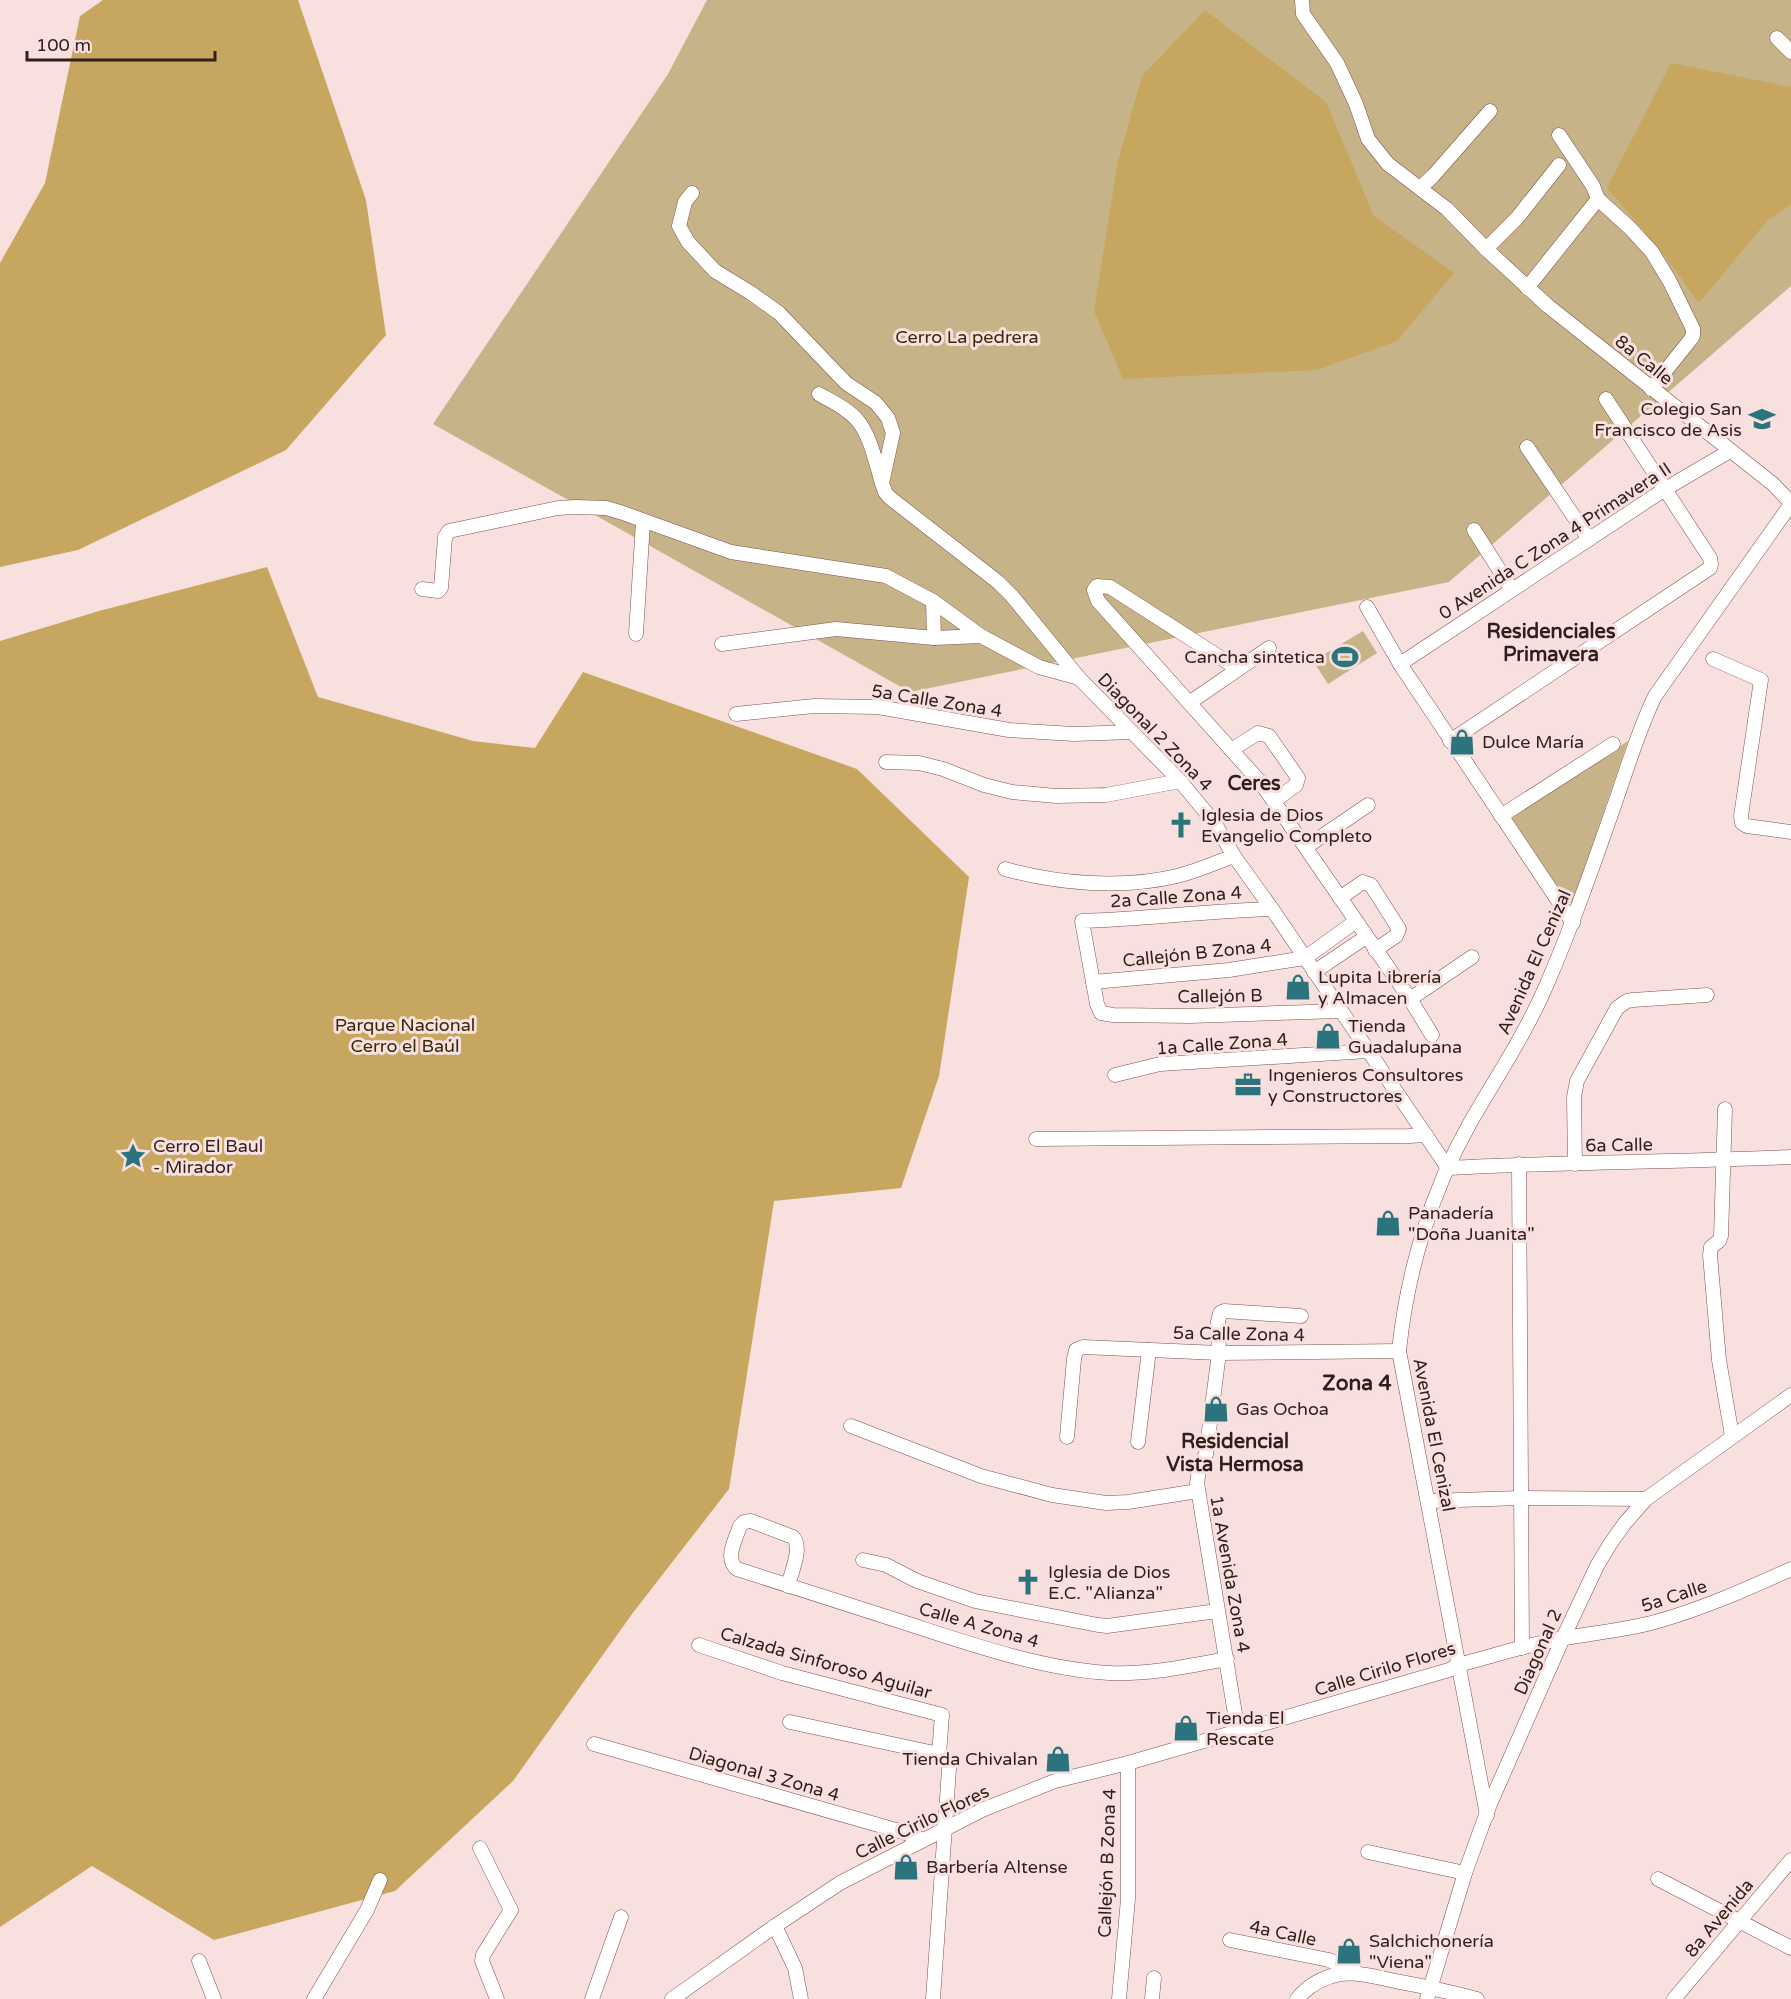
<svg xmlns="http://www.w3.org/2000/svg" width="1791" height="1999" font-family="'Varela Round',sans-serif">
	<rect width="100%" height="100%" fill="#f7e0dd"/>
	<g fill="#c7b388">
		<path d="M707 0H1791V286L1449 582 910 692 433 424 668 74Z"/>
		<path d="M1363 631 1377 653 1328 684 1313 661Z"/>
		<path d="M1628 741 1572 904 1560 891 1511 818Z"/>
	</g>
	<g fill="#c7a75f">
		<path d="M103 0H298L366 200 386 335 286 450 78 550 0 567V263L45 183 80 16Z"/>
		<path d="M1205 10 1326 102 1374 216 1454 273 1397 341 1317 370 1123 379 1094 311 1118 161 1142 76Z"/>
		<path d="M1671 63 1791 87V204L1768 220 1699 303 1664 255 1607 188Z"/>
		<path d="M267 567 318 697 473 741 535 748 583 672 857 769 969 877 939 1076 901 1188 774 1201 729 1489 632 1614 513 1781 395 1891 214 1940 92 1866 0 1927V641L99 611Z"/>
	</g>
	<g fill="none" stroke-linecap="round" stroke-linejoin="round">
		<g stroke="#80504c" stroke-width="15">
			<g id="minor">
				<path d="M1302 0 1303 14 1337 63 1356 104 1368 139 1388 164 1447 209 1486 249 1548 306 1773 484 1791 503"/>
				<path d="M1777 38 1791 52"/>
				<path d="M1559 135 1593 186 1598 199 1630 228 1652 252 1669 280 1693 329V335L1691 339 1651 389"/>
				<path d="M1420 188 1433 176 1490 111"/>
				<path d="M692 193 685 202 679 226 688 242 715 271 751 293 779 313 846 383 876 403 888 418 893 433 882 483 885 492 889 497 998 582 1012 596 1079 678 1180 781 1214 822 1234 856 1272 909 1448 1168C1562 1162 1677 1162 1791 1157"/>
				<path d="M1486 249 1517 218 1559 165"/>
				<path d="M1527 288 1598 199"/>
				<path d="M819 394C833 402 848 409 858 421 871 437 876 464 882 483"/>
				<path d="M1527 447 1589 539"/>
				<path d="M1474 530 1512 590"/>
				<path d="M422 589 438 591 441 588 445 537 449 531 558 508 576 507 606 508 620 512 731 552 886 576 933 601 981 636"/>
				<path d="M933 601 934 638"/>
				<path d="M1367 607 1400 664 1573 923"/>
				<path d="M636 634 643 522"/>
				<path d="M722 644 836 629 934 638 981 636 1039 667 1079 678"/>
				<path d="M1713 659 1761 680 1741 816 1742 823 1747 826 1791 832"/>
				<path d="M1400 664 1665 489 1730 451"/>
				<path d="M1238 669 1110 587 1097 586 1094 590 1098 601 1261 783 1410 999 1432 1035"/>
				<path d="M1189 703 1269 648"/>
				<path d="M736 714 814 706 878 707 1009 730 1074 734 1132 732"/>
				<path d="M1450 741 1710 568 1711 564 1710 558 1606 399"/>
				<path d="M1231 750 1258 733 1269 736 1298 778 1296 785 1274 801"/>
				<path d="M886 762 919 763 943 769 984 785 1012 792 1056 796 1106 795 1180 781"/>
				<path d="M1501 816 1613 744"/>
				<path d="M1306 847 1368 805"/>
				<path d="M1005 869C1059 884 1122 889 1177 876 1197 871 1215 863 1234 856"/>
				<path d="M1340 898 1363 882 1371 885 1399 929 1396 936 1375 950"/>
				<path d="M1272 909C1208 911 1145 919 1082 921L1097 1004 1101 1013 1113 1015 1190 1016 1340 1011"/>
				<path d="M1314 972 1366 937"/>
				<path d="M1093 982 1229 970 1305 958 1356 921"/>
				<path d="M1410 999 1472 957"/>
				<path d="M1115 1075 1160 1064 1368 1051"/>
				<path d="M1725 1109 1721 1236 1719 1241 1711 1247 1710 1255 1719 1360 1732 1436"/>
				<path d="M1036 1139 1409 1136 1426 1135"/>
				<path d="M1519 1164 1522 1648"/>
				<path d="M1575 1164 1574 1097 1577 1081 1617 1008 1627 1001 1633 1000 1707 995"/>
				<path d="M851 1426 981 1476 1052 1495 1106 1503 1128 1502 1198 1491"/>
				<path d="M1067 1437 1074 1359 1076 1350 1083 1347 1219 1353 1399 1351"/>
				<path d="M1138 1442 1149 1350"/>
				<path d="M1429 1501 1520 1498 1646 1499"/>
				<path d="M863 1560 886 1565 917 1581 975 1601 1098 1625 1107 1626 1217 1611"/>
				<path d="M788 1586C791 1572 803 1548 793 1537L751 1521 744 1522 740 1526C736 1539 724 1558 737 1569 796 1588 855 1607 915 1626 976 1646 1044 1669 1109 1673 1148 1675 1188 1666 1227 1659"/>
				<path d="M699 1645 782 1673 942 1715 939 1754"/>
				<path d="M790 1722 939 1754 947 1759 949 1769 933 1999"/>
				<path d="M1238 1732 1197 1483 1199 1470 1206 1454 1219 1353 1218 1322 1220 1313 1224 1311 1301 1316"/>
				<path d="M594 1744 903 1832 923 1840"/>
				<path d="M1487 1815 1399 1351C1407 1272 1431 1192 1470 1123 1497 1076 1525 1035 1547 984 1572 926 1593 866 1614 806 1627 769 1638 731 1655 696L1791 504"/>
				<path d="M480 1848 511 1910 483 1955 482 1961 497 1999"/>
				<path d="M1368 1852 1465 1873"/>
				<path d="M1658 1879 1791 1948"/>
				<path d="M775 1926 795 1968 801 1999"/>
				<path d="M1230 1940 1329 1960 1356 1972"/>
				<path d="M199 1961 214 1999"/>
				<path d="M314 1999 367 1910 380 1880"/>
				<path d="M592 1999 621 1917"/>
				<path d="M672 1999 775 1926 840 1883 982 1810 1055 1781 1128 1763 1449 1670 1458 1665C1493 1656 1529 1644 1565 1638 1595 1633 1625 1630 1655 1622 1702 1609 1747 1589 1791 1569"/>
				<path d="M1119 1999 1128 1899V1763"/>
				<path d="M1152 1999 1154 1978"/>
				<path d="M1297 1999C1308 1986 1323 1977 1340 1974 1359 1972 1377 1977 1395 1981 1423 1986 1450 1992 1477 1999"/>
				<path d="M1427 1999 1465 1873 1490 1804 1563 1638 1597 1566 1610 1544 1625 1523 1646 1499 1791 1395"/>
				<path d="M1674 1999 1791 1860"/>
			</g>
		</g>
		<use href="#minor" stroke="#fff" stroke-width="14"/>
	</g>
	<defs>
		<g id="school-bare" transform="scale(2.07)"><path d="M0-5L7-2L0 1L-7-2ZM-4 1L0 2.5L4 1V4Q0 6-4 4Z" fill="#2c747d" stroke="#f7e0dd" stroke-width="2.5" paint-order="stroke"/></g>
		<g id="stadium-bare" transform="scale(2.07)"><path d="M0-5a6.5 5 0 1 0 0 10a6.5 5 0 1 0 0-10ZM-3.5-1.8h7v3.6h-7Z" fill="#2c747d" stroke="#f7e0dd" stroke-width="2.5" paint-order="stroke"/></g>
		<g id="shop-bare" transform="scale(2.07)"><path d="M-5-2.5h2.3a2.7 3.5 0 0 1 5.4 0H5L5.5 6h-11ZM-1.5-2.5h3a1.5 2.3 0 0 0-3 0Z" fill="#2c747d" stroke="#f7e0dd" stroke-width="2.5" paint-order="stroke"/></g>
		<g id="church-bare" transform="scale(2.07)"><path d="M-1.2-6h2.4v3.5h3.3v2.4h-3.3V6h-2.4V-.1h-3.3v-2.4h3.3Z" fill="#2c747d" stroke="#f7e0dd" stroke-width="2.5" paint-order="stroke"/></g>
		<g id="office-bare" transform="scale(2.07)"><path d="M-6-3h4V-5.5h4V-3h4V5H-6ZM-1-4.5V-3h2v-1.5ZM-6 0V1H6V0Z" fill="#2c747d" stroke="#f7e0dd" stroke-width="2.5" paint-order="stroke"/></g>
		<g id="sight-bare" transform="scale(2.07)"><path d="M0-6L1.8-2.2L6-1.7L2.9 1.2L3.7 5.4L0 3.3L-3.7 5.4L-2.9 1.2L-6-1.7L-1.8-2.2Z" fill="#2c747d" stroke="#f7e0dd" stroke-width="2.5" paint-order="stroke"/></g>
	</defs>
	<g fill-rule="evenodd">
		<use href="#school-bare" x="1762" y="419"/>
		<use href="#stadium-bare" x="1345" y="657"/>
		<use href="#shop-bare" x="1462" y="742"/>
		<use href="#church-bare" x="1181" y="825"/>
		<use href="#shop-bare" x="1298" y="987"/>
		<use href="#shop-bare" x="1328" y="1036"/>
		<use href="#office-bare" x="1248" y="1085"/>
		<use href="#sight-bare" x="133" y="1156"/>
		<use href="#shop-bare" x="1388" y="1223"/>
		<use href="#shop-bare" x="1216" y="1409"/>
		<use href="#church-bare" x="1028" y="1582"/>
		<use href="#shop-bare" x="1186" y="1728"/>
		<use href="#shop-bare" x="1058" y="1759"/>
		<use href="#shop-bare" x="906" y="1867"/>
		<use href="#shop-bare" x="1349" y="1951"/>
	</g>
	<g text-anchor="middle" stroke-width="6" stroke-linejoin="round" paint-order="stroke">
		<g font-size="18" fill="#372a09" stroke="#f7e0dd">
			<text x="967" y="343">Cerro La pedrera</text>
			<text x="405" y="1031">Parque Nacional<tspan x="405" dy="21">Cerro el Baúl</tspan></text>
		</g>
		<g font-size="18" fill="#321e1c" stroke="#f7e0dd">
			<text transform="translate(1644 360) rotate(39)" y="6">8a Calle</text>
			<text transform="translate(1555 541) rotate(-33)" y="6">0 Avenida C Zona 4 Primavera II</text>
			<text transform="translate(937 701) rotate(9)" y="6">5a Calle Zona 4</text>
			<text transform="translate(1155 732) rotate(46)" y="6">Diagonal 2 Zona 4</text>
			<text transform="translate(1176 897) rotate(-4)" y="6">2a Calle Zona 4</text>
			<text transform="translate(1197 953) rotate(-6)" y="6">Callejón B Zona 4</text>
			<text transform="translate(1534 962) rotate(-66)" y="6">Avenida El Cenizal</text>
			<text transform="translate(1220 996) rotate(-1)" y="6">Callejón B</text>
			<text transform="translate(1222 1044) rotate(-4)" y="6">1a Calle Zona 4</text>
			<text transform="translate(1619 1145) rotate(-1)" y="6">6a Calle</text>
			<text transform="translate(1239 1334) rotate(1)" y="6">5a Calle Zona 4</text>
			<text transform="translate(1434 1435) rotate(79)" y="6">Avenida El Cenizal</text>
			<text transform="translate(1230 1574) rotate(80)" y="6">1a Avenida Zona 4</text>
			<text transform="translate(1674 1596) rotate(-18)" y="6">5a Calle</text>
			<text transform="translate(979 1625) rotate(16)" y="6">Calle A Zona 4</text>
			<text transform="translate(1538 1652) rotate(-66)" y="6">Diagonal 2</text>
			<text transform="translate(826 1663) rotate(16)" y="6">Calzada Sinforoso Aguilar</text>
			<text transform="translate(1385 1669) rotate(-17)" y="6">Calle Cirilo Flores</text>
			<text transform="translate(764 1774) rotate(16)" y="6">Diagonal 3 Zona 4</text>
			<text transform="translate(922 1822) rotate(-26)" y="6">Calle Cirilo Flores</text>
			<text transform="translate(1107 1863) rotate(-88)" y="6">Callejón B Zona 4</text>
			<text transform="translate(1719 1918) rotate(-50)" y="6">8a Avenida</text>
			<text transform="translate(1283 1933) rotate(12)" y="6">4a Calle</text>
		</g>
		<g font-size="18" fill="#321e1c" stroke="#f7e0dd" text-anchor="start">
			<text x="1742" y="415" text-anchor="end">Colegio San<tspan x="1742" dy="21">Francisco de Asis</tspan></text>
			<text x="1325" y="663" text-anchor="end">Cancha sintetica</text>
			<text x="1482" y="748">Dulce María</text>
			<text x="1201" y="821">Iglesia de Dios<tspan x="1201" dy="21">Evangelio Completo</tspan></text>
			<text x="1318" y="983">Lupita Librería<tspan x="1318" dy="21">y Almacen</tspan></text>
			<text x="1348" y="1032">Tienda<tspan x="1348" dy="21">Guadalupana</tspan></text>
			<text x="1268" y="1081">Ingenieros Consultores<tspan x="1268" dy="21">y Constructores</tspan></text>
			<text x="153" y="1152">Cerro El Baul<tspan x="153" dy="21">- Mirador</tspan></text>
			<text x="1408" y="1219">Panadería<tspan x="1408" dy="21">"Doña Juanita"</tspan></text>
			<text x="1236" y="1415">Gas Ochoa</text>
			<text x="1048" y="1578">Iglesia de Dios<tspan x="1048" dy="21">E.C. "Alianza"</tspan></text>
			<text x="1206" y="1724">Tienda El<tspan x="1206" dy="21">Rescate</tspan></text>
			<text x="1038" y="1765" text-anchor="end">Tienda Chivalan</text>
			<text x="926" y="1873">Barbería Altense</text>
			<text x="1369" y="1947">Salchichonería<tspan x="1369" dy="21">"Viena"</tspan></text>
		</g>
		<g font-size="20" font-weight="bold" fill="#321e1c" stroke="#f7e0dd">
			<text x="1551" y="638">Residenciales<tspan x="1551" dy="23">Primavera</tspan></text>
			<text x="1254" y="790">Ceres</text>
			<text x="1235" y="1448">Residencial<tspan x="1235" dy="23">Vista Hermosa</tspan></text>
		</g>
		<g font-size="21" font-weight="bold" fill="#321e1c" stroke="#f7e0dd">
			<text x="1357" y="1390">Zona 4</text>
		</g>
	</g>
	<path d="M27 51v9h188v-9" fill="none" stroke="#321e1c" stroke-width="3"/>
	<text x="36" y="51" font-size="18" fill="#321e1c" stroke="#f7e0dd" stroke-width="4.5" paint-order="stroke">100 m</text>
</svg>
